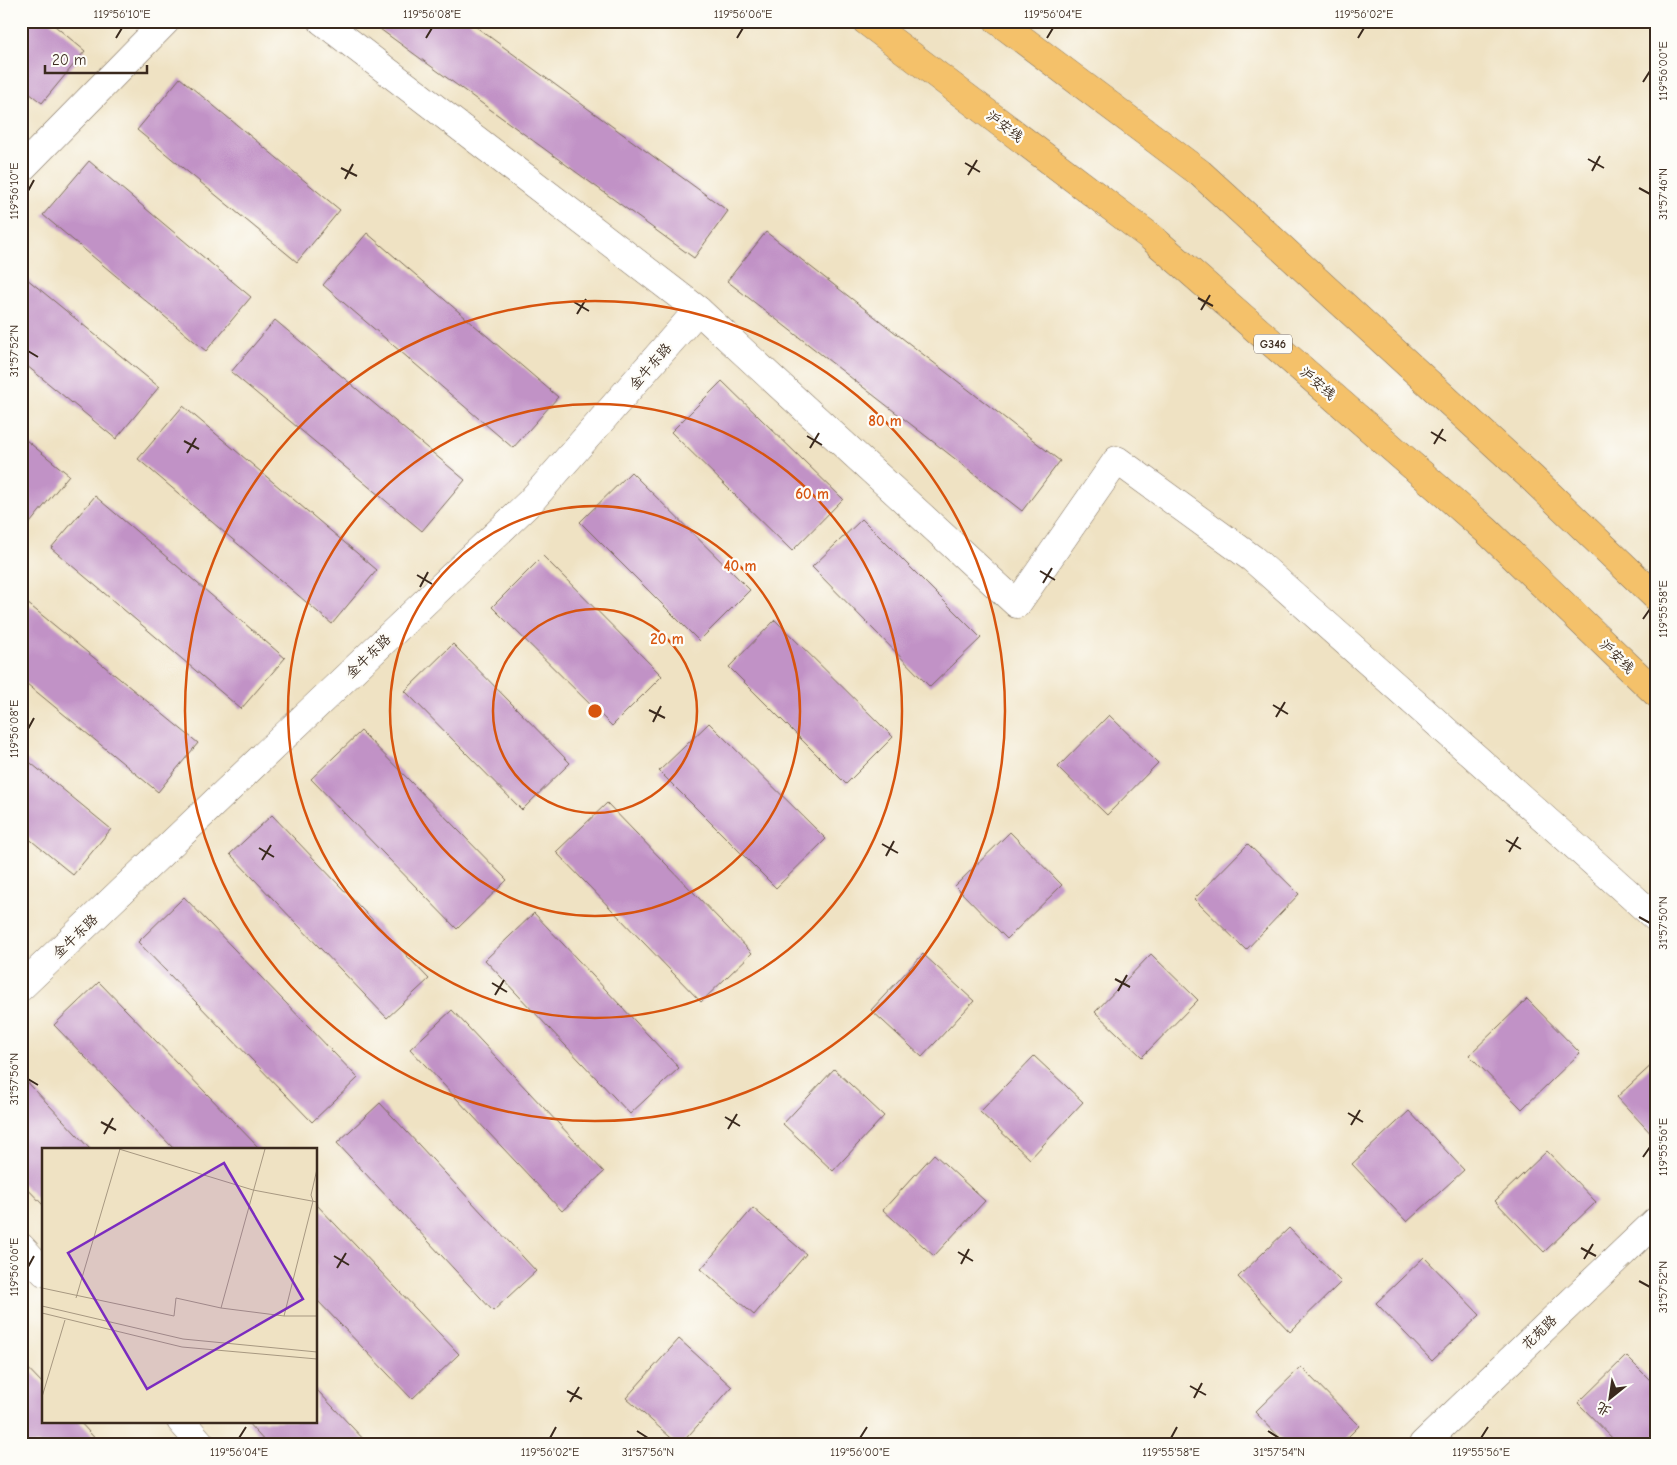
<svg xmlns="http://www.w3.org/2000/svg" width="1677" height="1465" font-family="'Comic Neue','LXGW WenKai TC',sans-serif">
	<rect width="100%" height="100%" fill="#fdfcf7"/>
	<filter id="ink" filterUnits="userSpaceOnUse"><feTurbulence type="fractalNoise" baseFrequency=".02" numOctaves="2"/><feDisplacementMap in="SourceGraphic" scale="10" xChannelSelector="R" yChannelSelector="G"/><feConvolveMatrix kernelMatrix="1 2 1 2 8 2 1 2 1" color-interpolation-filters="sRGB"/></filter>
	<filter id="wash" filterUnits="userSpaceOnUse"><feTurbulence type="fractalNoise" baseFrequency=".0096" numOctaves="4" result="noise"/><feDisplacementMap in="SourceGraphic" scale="20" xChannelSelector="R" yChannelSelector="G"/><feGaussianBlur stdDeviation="1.12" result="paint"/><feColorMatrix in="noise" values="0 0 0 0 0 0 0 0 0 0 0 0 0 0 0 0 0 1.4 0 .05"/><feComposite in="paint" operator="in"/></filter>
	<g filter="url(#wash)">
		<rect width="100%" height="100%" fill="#efe2c3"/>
		<g id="blocks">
			<g fill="#c192c6">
				<path d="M21 21H49L85 51 42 103 21 87Z"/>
				<path d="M369 21H468L728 211 694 258Z"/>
				<path d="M180 78 340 210 297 262 137 130Z"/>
				<path d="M89 161 251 297 206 351 43 215Z"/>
				<path d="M766 232 1060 461 1022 511 727 281Z"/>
				<path d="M367 233 558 397 513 448 323 285Z"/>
				<path d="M21 274 159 387 116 439 21 361Z"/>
				<path d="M275 320 465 480 422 531 231 372Z"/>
				<path d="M722 381 843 499 792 551 671 432Z"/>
				<path d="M183 406 377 570 332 624 138 459Z"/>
				<path d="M21 436 69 475 26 528 21 524Z"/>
				<path d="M631 472 750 590 699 641 580 522Z"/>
				<path d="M95 496 285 658 241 709 51 548Z"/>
				<path d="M862 519 981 638 930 687 812 567Z"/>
				<path d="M543 556 662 676 612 726 492 607Z"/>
				<path d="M21 598 198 743 158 792 21 679Z"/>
				<path d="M775 620 893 737 846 784 729 667Z"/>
				<path d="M453 644 570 763 522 810 405 691Z"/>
				<path d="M1109 715 1158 763 1107 815 1058 767Z"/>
				<path d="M709 723 826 839 776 888 659 771Z"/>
				<path d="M361 731 507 880 457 929 311 779Z"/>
				<path d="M21 755 111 829 73 875 21 832Z"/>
				<path d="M607 803 752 953 701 1002 556 852Z"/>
				<path d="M272 815 429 979 387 1018 230 854Z"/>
				<path d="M1010 832 1062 885 1007 939 955 886Z"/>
				<path d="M1248 844 1299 894 1246 950 1194 899Z"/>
				<path d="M184 897 358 1078 312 1122 138 942Z"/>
				<path d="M534 913 679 1068 630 1114 485 960Z"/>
				<path d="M923 954 974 1001 922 1057 871 1010Z"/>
				<path d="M1151 954 1198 1000 1142 1057 1095 1012Z"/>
				<path d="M99 982 260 1149H174L54 1025Z"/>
				<path d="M1527 999 1580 1053 1522 1109 1469 1055Z"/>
				<path d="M452 1010 604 1172 562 1211 410 1049Z"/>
				<path d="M1034 1056 1083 1102 1030 1159 980 1112Z"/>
				<path d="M1656 1061V1139L1617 1097Z"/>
				<path d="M834 1069 884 1116 833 1171 783 1124Z"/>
				<path d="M21 1075 90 1149H44V1206L21 1182Z"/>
				<path d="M380 1103 536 1271 493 1311 337 1143Z"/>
				<path d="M1409 1111 1464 1170 1407 1222 1352 1164Z"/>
				<path d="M1547 1151 1596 1202 1544 1252 1495 1201Z"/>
				<path d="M934 1154 985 1201 934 1256 883 1210Z"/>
				<path d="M316 1204 459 1354 412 1399 316 1299Z"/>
				<path d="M753 1208 806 1254 754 1315 701 1269Z"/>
				<path d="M1289 1228 1341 1282 1290 1332 1238 1277Z"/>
				<path d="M1424 1257 1480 1315 1432 1361 1376 1303Z"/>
				<path d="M679 1339 732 1387 681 1444H678L626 1398Z"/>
				<path d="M1626 1356 1656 1386V1444H1618L1578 1403Z"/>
				<path d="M21 1361 44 1385V1421H79L100 1444H21Z"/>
				<path d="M1301 1367 1359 1426 1341 1444H1286L1255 1412Z"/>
				<path d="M316 1389 368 1444H267L246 1421H316Z"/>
			</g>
		</g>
	</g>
	<g filter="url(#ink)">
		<use href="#blocks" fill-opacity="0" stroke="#7a6a58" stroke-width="1"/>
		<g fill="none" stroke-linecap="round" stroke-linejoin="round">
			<g stroke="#7a6a58" stroke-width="29">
				<g id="minor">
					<path d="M322 21 698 310 1017 604 1117 460 1253 559 1656 918"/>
					<path d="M21 169 166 21"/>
					<path d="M21 987 530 502 698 310"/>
					<path d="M1423 1444 1656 1221"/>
				</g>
			</g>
			<g stroke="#7a6a58" stroke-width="29">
				<g id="tertiary">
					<path d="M21 1247 44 1272"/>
					<path d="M181 1421 201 1444"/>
				</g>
			</g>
			<g stroke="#7a6a58" stroke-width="29">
				<g id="trunk">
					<path d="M866 21 1152 238 1487 531 1656 693"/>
					<path d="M998 21 1200 173 1532 478 1656 597"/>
				</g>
			</g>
			<use href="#minor" stroke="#fff" stroke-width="28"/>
			<use href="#tertiary" stroke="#fff" stroke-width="28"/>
			<use href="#trunk" stroke="#f4c16b" stroke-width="28"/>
		</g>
	</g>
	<path fill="none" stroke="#3b2a1e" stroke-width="2" d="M116 38 122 28M426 38 432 28M737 38 743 28M1047 38 1053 28M1358 38 1364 28M1643 82 1650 71M1588 159 1604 168M965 163 980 172M341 168 357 176M1592 171 1600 156M968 175 977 160M345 179 353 164M1639 188 1650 194M28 191 34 180M1198 298 1213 306M574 302 589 311M1201 310 1210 295M577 314 586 299M28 351 38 357M1431 432 1446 441M807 436 822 445M184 441 199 449M1434 444 1443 429M810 448 819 433M187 453 196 438M1040 571 1055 580M417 575 432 584M1043 583 1052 568M420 587 428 572M1643 619 1650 609M1273 705 1288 714M649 710 665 718M1276 717 1285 702M653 722 661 706M28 729 34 718M1506 840 1521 849M882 844 898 853M259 848 274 857M1509 852 1518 837M886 856 894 841M262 860 271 845M1639 917 1650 923M1115 979 1130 987M492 983 507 992M1118 991 1127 975M495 995 504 980M28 1079 38 1085M1348 1113 1363 1122M725 1117 740 1126M101 1122 116 1130M1351 1125 1360 1110M728 1129 737 1114M104 1134 113 1118M1643 1157 1650 1147M1581 1248 1596 1256M958 1252 973 1261M334 1256 349 1265M1584 1259 1593 1244M961 1264 969 1249M28 1267 34 1256M337 1268 346 1253M1639 1281 1650 1287M1190 1386 1206 1395M567 1391 582 1399M1194 1398 1202 1383M570 1402 579 1387M637 1431 648 1438M1268 1431 1279 1438M239 1438 246 1427M550 1438 556 1427M860 1438 867 1427M1171 1438 1177 1427M1481 1438 1488 1427"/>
	<g fill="none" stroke="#d7540e" stroke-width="2.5">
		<circle cx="595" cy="711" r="102"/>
		<circle cx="595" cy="711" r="205"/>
		<circle cx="595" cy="711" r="307"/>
		<circle cx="595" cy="711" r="410"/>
	</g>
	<g text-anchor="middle" stroke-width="4.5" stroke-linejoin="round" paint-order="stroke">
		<rect fill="#fdfcf7" stroke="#75695f" stroke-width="1" x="1254" y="334.5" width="38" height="19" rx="4"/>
		<g font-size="12" font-weight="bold" fill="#3b2a1e">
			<text x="1273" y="348">G346</text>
		</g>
		<g font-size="14" fill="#3b2a1e" stroke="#fdfcf7">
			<text transform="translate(1005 126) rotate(37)" y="5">沪安线</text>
			<text transform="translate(650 366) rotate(-49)" y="5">金牛东路</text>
			<text transform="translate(1318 383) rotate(41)" y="5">沪安线</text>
			<text transform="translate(368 656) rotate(-44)" y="5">金牛东路</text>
			<text transform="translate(1617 656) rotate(44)" y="5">沪安线</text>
			<text transform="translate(75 936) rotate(-44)" y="5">金牛东路</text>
			<text transform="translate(1539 1332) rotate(-44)" y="5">花苑路</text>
		</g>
	</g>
	<g transform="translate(42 1148)">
		<rect width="275" height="275" fill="#efe2c3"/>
		<path fill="none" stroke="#a79881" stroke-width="1" d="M77 1 211 42 275 54M0 140 132 168 134 150 179 160 242 168H275M34 150 78 1M0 158 141 191 275 204M179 160 223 1M0 165 140 199 275 211M242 168 271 53 269 47 275 21M0 249 23 172"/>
		<path fill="#7b2cbf" fill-opacity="0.15" stroke="#7b2cbf" stroke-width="2.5" d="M182 15 261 151 105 241 26 105Z"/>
		<rect width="275" height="275" fill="none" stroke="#3b2a1e" stroke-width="2.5"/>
	</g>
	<circle cx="595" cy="711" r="8" fill="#d7540e" stroke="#fdfcf7" stroke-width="2.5"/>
	<g font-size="15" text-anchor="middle" font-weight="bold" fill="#d7540e" stroke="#fdfcf7" stroke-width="4.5" stroke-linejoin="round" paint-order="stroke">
		<text x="885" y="426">80 m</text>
		<text x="812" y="499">60 m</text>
		<text x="740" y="571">40 m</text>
		<text x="667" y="644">20 m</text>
	</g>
	<rect width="1677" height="1465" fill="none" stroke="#fdfcf7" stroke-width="55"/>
	<g transform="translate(1610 1398) rotate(210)" stroke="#fdfcf7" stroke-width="4" paint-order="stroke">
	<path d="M0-4L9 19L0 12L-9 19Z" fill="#3b2a1e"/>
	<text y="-8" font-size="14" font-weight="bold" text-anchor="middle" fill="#3b2a1e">北</text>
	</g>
	<path d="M45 65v8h102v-8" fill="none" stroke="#3b2a1e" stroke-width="2.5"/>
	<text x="52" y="65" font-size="15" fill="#3b2a1e" stroke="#fdfcf7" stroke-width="4" paint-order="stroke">20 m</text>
	<rect x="28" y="28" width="1622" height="1410" fill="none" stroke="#3b2a1e" stroke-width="2"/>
	<g font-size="12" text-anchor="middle" fill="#3b2a1e">
		<text x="122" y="18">119°56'10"E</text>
		<text x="432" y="18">119°56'08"E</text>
		<text x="743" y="18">119°56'06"E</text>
		<text x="1053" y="18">119°56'04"E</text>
		<text x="1364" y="18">119°56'02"E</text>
		<text transform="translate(1663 71) rotate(-90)" y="4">119°56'00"E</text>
		<text transform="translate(14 191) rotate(-90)" y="4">119°56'10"E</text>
		<text transform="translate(1663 194) rotate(-90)" y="4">31°57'46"N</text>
		<text transform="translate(14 351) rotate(-90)" y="4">31°57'52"N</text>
		<text transform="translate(1663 609) rotate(-90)" y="4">119°55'58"E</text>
		<text transform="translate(14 729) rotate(-90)" y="4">119°56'08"E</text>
		<text transform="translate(1663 923) rotate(-90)" y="4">31°57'50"N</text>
		<text transform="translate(14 1079) rotate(-90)" y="4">31°57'56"N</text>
		<text transform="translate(1663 1147) rotate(-90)" y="4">119°55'56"E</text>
		<text transform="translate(14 1267) rotate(-90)" y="4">119°56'06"E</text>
		<text transform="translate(1663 1287) rotate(-90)" y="4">31°57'52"N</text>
		<text x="239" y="1456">119°56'04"E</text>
		<text x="550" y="1456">119°56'02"E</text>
		<text x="648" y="1456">31°57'56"N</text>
		<text x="860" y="1456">119°56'00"E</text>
		<text x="1171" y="1456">119°55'58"E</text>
		<text x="1279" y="1456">31°57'54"N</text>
		<text x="1481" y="1456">119°55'56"E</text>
	</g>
</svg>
